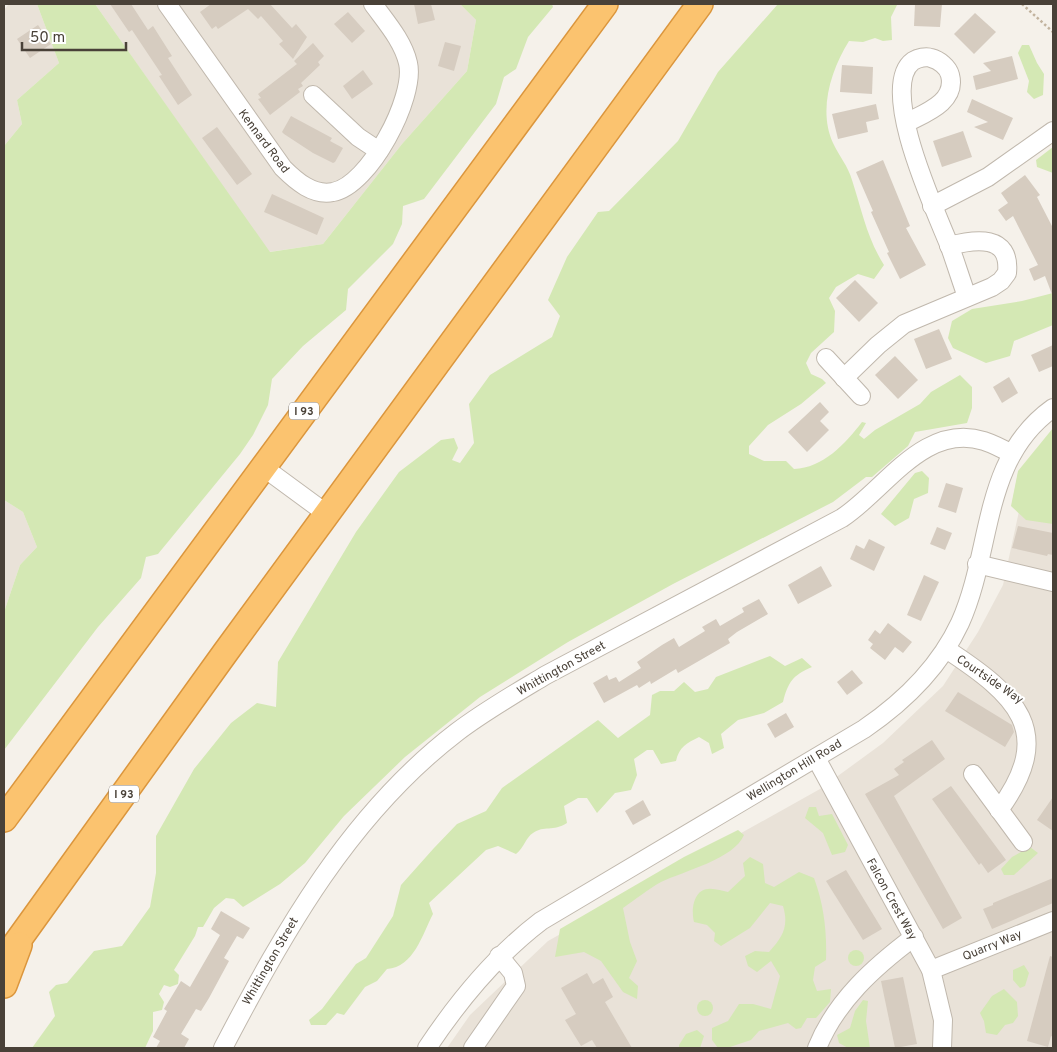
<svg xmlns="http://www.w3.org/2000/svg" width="1057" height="1052" font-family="Overpass,sans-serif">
	<rect width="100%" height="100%" fill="#f5f1ea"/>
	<g fill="#e9e2d8">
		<path d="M9 4H37L59 63 17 100 22 124 4 146V10Z"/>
		<path d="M95 4H460L476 20 467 71 402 144 323 244 269 252Z"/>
		<path d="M1053 444V1048H447L470 1015 548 941 820 789 883 743 943 686 978 632 1003 585 1021 502Z"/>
		<path d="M4 500 23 512 37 547 20 565 4 612Z"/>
	</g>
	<g fill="#d4e8b4">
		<path d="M37 4H95L270 252 323 244 402 144 467 71 476 20 460 4H552L553 7 528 37 516 69 504 77 496 104 424 199 403 206 402 224 393 244 348 289 346 310 303 346 272 379 268 405 253 435 240 454 158 554 146 557 141 578 98 627 4 750V612L20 565 37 547 23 512 4 500V146L22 124 17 100 59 63Z"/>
		<path d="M778 4 897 5 891 17 892 40 883 41 875 38 863 42 849 41C831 70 818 110 833 143 839 156 848 166 852 180 862 211 867 238 884 265L874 279 858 274 836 287 829 298 835 311 834 332 811 353 806 363 811 374 822 379 826 383 801 404 768 425 749 446V454L764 461H786L794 469C823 468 845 444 862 422L866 423 859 435 864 439 875 430 920 404 931 392 960 375 972 387V408L967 423 915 432 908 446 872 477H866L833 502 673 584 568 642 480 697 405 757 344 816 305 863 280 884 243 907 234 899 226 898 214 908 203 927H198L195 936 174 970 179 975 178 984 170 987 164 985 159 994 164 1002 162 1010 153 1012V1031L145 1048H32L55 1016 49 992 56 985 67 983 94 951 122 946 150 907 156 873V836L194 769 231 723 257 703 276 707 278 662 356 532 399 472 441 440 454 438 458 448 452 460 460 463 474 443 469 404 490 375 552 337 560 316 548 300 567 257 598 212 609 211 678 141 718 72Z"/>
		<path d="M1022 45H1029L1037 63 1044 74 1043 95 1034 99 1027 92 1029 81 1018 53Z"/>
		<path d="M1053 147V173L1037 167 1036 160Z"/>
		<path d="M1053 293V325L1014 341 1010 356 986 363 953 348 948 338 952 321 972 309 1022 301Z"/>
		<path d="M1053 428V524L1026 520 1011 506 1018 471Z"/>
		<path d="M922 471 929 478 928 493 914 499 909 518 895 526 881 514 915 473Z"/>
		<path d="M770 656 785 666 802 658 812 667C793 675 788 682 783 702L764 713 738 720 721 734 724 748 712 754 709 743 699 737C687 743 679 747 676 761L661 764 653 750H647L634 759 637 775 631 790 615 793 597 813 587 798H578L564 806 567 823C553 832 544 825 533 833 526 837 524 848 516 854L498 846 486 850 429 903 433 914C422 935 414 967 387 969L377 981 365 987 344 1015 337 1013 326 1025H311L309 1020 322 1009 356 964 366 958 393 916 401 885 434 848 457 824 486 811 502 788 598 720 618 738 650 715 652 695 660 691H674L684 682 695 692 708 689 716 677Z"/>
		<path d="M809 807H816L819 816 832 814 848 845 845 852 832 855 823 833 805 818Z"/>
		<path d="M738 830 744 835C734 859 684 871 661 882 648 889 635 900 623 908L630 942 637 961 629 978 638 986 637 999 623 992 601 961 584 952 555 957 560 929 684 857Z"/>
		<path d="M1030 847 1038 853 1014 875H1004L1001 869 1012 857Z"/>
		<path d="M750 857 763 864 765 883 774 887 799 872 814 878C824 905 827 932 826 960L815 967 813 980 817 991 831 989 830 1002 816 1018H807L801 1028 796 1029 788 1023 759 1031 751 1040 727 1048H718L712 1040V1028L728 1021 739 1004H753L771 1009 780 976 771 961 757 972 748 966 745 956 755 951 769 952C783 937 789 926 783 906L770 903 750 928 721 946 714 941 715 933 707 925 694 922C691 911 693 890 708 889 714 888 722 891 728 892L745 876 743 863Z"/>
		<circle cx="856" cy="958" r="8"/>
		<path d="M1024 965 1029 973 1025 986 1020 988 1013 980V970Z"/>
		<path d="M1004 989 1017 1002 1018 1016 1013 1023 1005 1025 997 1035 986 1033 984 1021 980 1013 992 996Z"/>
		<circle cx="705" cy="1008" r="8"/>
		<path d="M863 1000 868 1001 866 1021 870 1048H848L839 1043 837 1035 850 1028 855 1011Z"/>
		<path d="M697 1030 704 1036 700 1048H679V1045L686 1034Z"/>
	</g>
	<g fill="#d6ccc0">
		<path d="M110 4H131L148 30 153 26 172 56 168 58 192 95 178 105 159 76 162 75 132 30 129 32Z"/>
		<path d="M211 4H270L292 28 296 24 307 37 293 59 279 44 283 41 261 16 258 19 248 9 218 29 216 26 212 29 200 12Z"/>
		<path d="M414 4H431L435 20 418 24Z"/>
		<path d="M915 4H942L940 27 914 26Z"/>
		<path d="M348 12 365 31 352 43 334 24Z"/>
		<path d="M975 13 996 32 974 54 954 34Z"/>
		<path d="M38 25 51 44 30 58 17 39Z"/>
		<path d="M445 42 461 46 454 71 438 66Z"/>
		<path d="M313 43 324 56 318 62 320 65 301 83 303 86 298 89 300 92 270 115 258 99 261 98 258 94 297 64 294 61Z"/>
		<path d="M1012 56 1018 79 976 90 973 76 991 71 983 63Z"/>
		<path d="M842 65 873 67 872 94 840 92Z"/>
		<path d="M363 70 373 84 352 99 343 86Z"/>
		<path d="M972 99 1013 118 1003 140 974 127 988 122 967 112Z"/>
		<path d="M876 104 879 119 866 122 868 132 838 139 832 114Z"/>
		<path d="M291 116 332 138 330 141 343 148 335 162 333 163 313 153 284 134 282 132Z"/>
		<path d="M217 127 252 174 237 185 202 138Z"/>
		<path d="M963 131 972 157 942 167 933 141Z"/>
		<path d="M883 160 910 226 906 228 926 265 900 279 887 253 889 252 871 212 873 211 856 172Z"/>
		<path d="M1025 175 1040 195 1037 197 1053 228V297L1045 276 1034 281 1029 269 1038 265 1013 216 1006 221 998 210 1008 203 1001 193Z"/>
		<path d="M272 194 324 218 317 235 264 212Z"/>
		<path d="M855 280 878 303 859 322 836 298Z"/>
		<path d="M939 329 952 359 926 369 914 339Z"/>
		<path d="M1053 345V366L1039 372 1031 355Z"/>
		<path d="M895 356 918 380 898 399 875 375Z"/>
		<path d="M1009 377 1018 393 1002 403 993 387Z"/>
		<path d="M820 402 829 412 820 421 829 430 807 452 788 432Z"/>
		<path d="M946 483 963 488 956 513 938 507Z"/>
		<path d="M1018 526 1053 533V555L1048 554 1047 556 1012 548Z"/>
		<path d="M937 527 952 533 945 550 930 544Z"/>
		<path d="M869 539 885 547 874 571 850 559 856 545 864 549Z"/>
		<path d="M821 566 832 586 798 604 788 585Z"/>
		<path d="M924 575 939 582 921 621 907 615Z"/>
		<path d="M759 599 768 614 737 632 728 639 730 643 678 673 676 669 651 684 650 681 639 688 637 685 604 703 593 683 607 675 609 680 616 677 619 682 641 668 637 662 662 645 674 638 679 647 705 631 702 627 716 619 720 626 744 612 742 608Z"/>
		<path d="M888 623 912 642 903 653 895 647 885 660 870 648 873 644 868 640 875 630 880 634Z"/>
		<path d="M852 670 863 683 847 695 837 682Z"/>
		<path d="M958 692 1012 725 1014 732 1005 747 945 711Z"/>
		<path d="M786 713 794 727 775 738 767 724Z"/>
		<path d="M932 740 945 759 894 796 962 918 943 929 865 794 899 775 894 769 904 762 902 760Z"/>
		<path d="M951 786 1006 860 988 873 981 863 979 865 932 799Z"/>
		<path d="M1053 797V831L1037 820Z"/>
		<path d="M643 800 651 815 633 825 625 811Z"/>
		<path d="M846 870 882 929 863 940 826 881Z"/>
		<path d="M1053 878V903L992 929 983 909 993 905V903Z"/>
		<path d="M221 911 250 928 243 939 237 936 224 958 229 961 209 998 201 1011 196 1009 181 1034 189 1039 184 1048H156L160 1041 153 1037 167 1011 164 1009 181 981 190 987 220 935 211 929Z"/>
		<path d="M1050 956 1053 957V1037L1051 1036 1048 1047 1027 1041Z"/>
		<path d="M587 973 593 984 603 978 613 997 605 1002 632 1048H597L592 1040 581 1046 565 1020 576 1014 561 988Z"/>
		<path d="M903 977 917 1044 895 1048 881 981Z"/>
	</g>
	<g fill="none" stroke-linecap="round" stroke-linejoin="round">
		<g stroke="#c0b8ad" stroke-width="20">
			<g id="minor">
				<path d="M167 4 283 168C296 181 313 196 333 192 369 186 416 97 408 63 403 41 386 22 373 4"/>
				<path d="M313 95 358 137 379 151"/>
				<path d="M906 123C925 113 957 102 950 75 948 67 939 60 931 58 926 56 918 58 913 61 877 87 937 214 950 247 956 264 961 280 967 297"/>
				<path d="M932 206 988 177 1053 131"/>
				<path d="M826 358 861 396"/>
				<path d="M844 378 878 345 904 324 992 287 1001 281 1007 273C1011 234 975 239 949 246"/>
				<path d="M263 467 327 514"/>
				<path d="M977 564 1053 582"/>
				<path d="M946 649C1016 695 1057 731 999 810"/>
				<path d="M816 758 931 970 943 1020 942 1048"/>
				<path d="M973 774 1023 842"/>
				<path d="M931 970 1053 921"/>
				<path d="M223 1048C284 931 350 814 457 732 486 710 516 693 546 675L842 518C885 490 924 422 984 441 993 444 1003 449 1012 454"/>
				<path d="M427 1048C459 1000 495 956 541 921L864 729C905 701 939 668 960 623 993 550 981 459 1053 408"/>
				<path d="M473 1048 516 986 513 973 499 956"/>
				<path d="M817 1048C836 1001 874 967 914 937"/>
			</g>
		</g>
		<g stroke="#db963d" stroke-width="28">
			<g id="highway">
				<path d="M4 819 605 4"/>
				<path d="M4 960 225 653 700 4"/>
				<path d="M4 985 19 945"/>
			</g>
		</g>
		<path stroke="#c2b39e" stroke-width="2.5" stroke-dasharray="2.5 2.5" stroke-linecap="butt" d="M1022 4 1053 32"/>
		<use href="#minor" stroke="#fff" stroke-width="18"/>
		<use href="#highway" stroke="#fbc36f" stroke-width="25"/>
	</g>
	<g text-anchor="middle" stroke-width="4" stroke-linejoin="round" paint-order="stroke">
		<g fill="#fff" stroke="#807a74" stroke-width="1">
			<rect x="289" y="402.5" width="30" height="17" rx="4"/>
			<rect x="109" y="785.5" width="30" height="17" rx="4"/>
		</g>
		<g font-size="11" font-weight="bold" fill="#494138">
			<text x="304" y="415">I 93</text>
			<text x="124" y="798">I 93</text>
		</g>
		<g font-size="12" fill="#494138" stroke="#fff">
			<text transform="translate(264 141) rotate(53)" y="4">Kennard Road</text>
			<text transform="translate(561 668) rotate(-29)" y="4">Whittington Street</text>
			<text transform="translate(990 679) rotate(34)" y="4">Courtside Way</text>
			<text transform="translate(794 770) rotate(-31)" y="4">Wellington Hill Road</text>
			<text transform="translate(892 899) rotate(61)" y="4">Falcon Crest Way</text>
			<text transform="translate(992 945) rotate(-22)" y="4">Quarry Way</text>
			<text transform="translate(270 961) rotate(-60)" y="4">Whittington Street</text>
		</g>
	</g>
	<rect width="1057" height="1052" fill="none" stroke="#494138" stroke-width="10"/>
	<path d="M22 42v8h104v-8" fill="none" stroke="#494138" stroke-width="2.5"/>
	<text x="30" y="42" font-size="15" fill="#494138" stroke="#ffffff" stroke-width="4" paint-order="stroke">50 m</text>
</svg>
